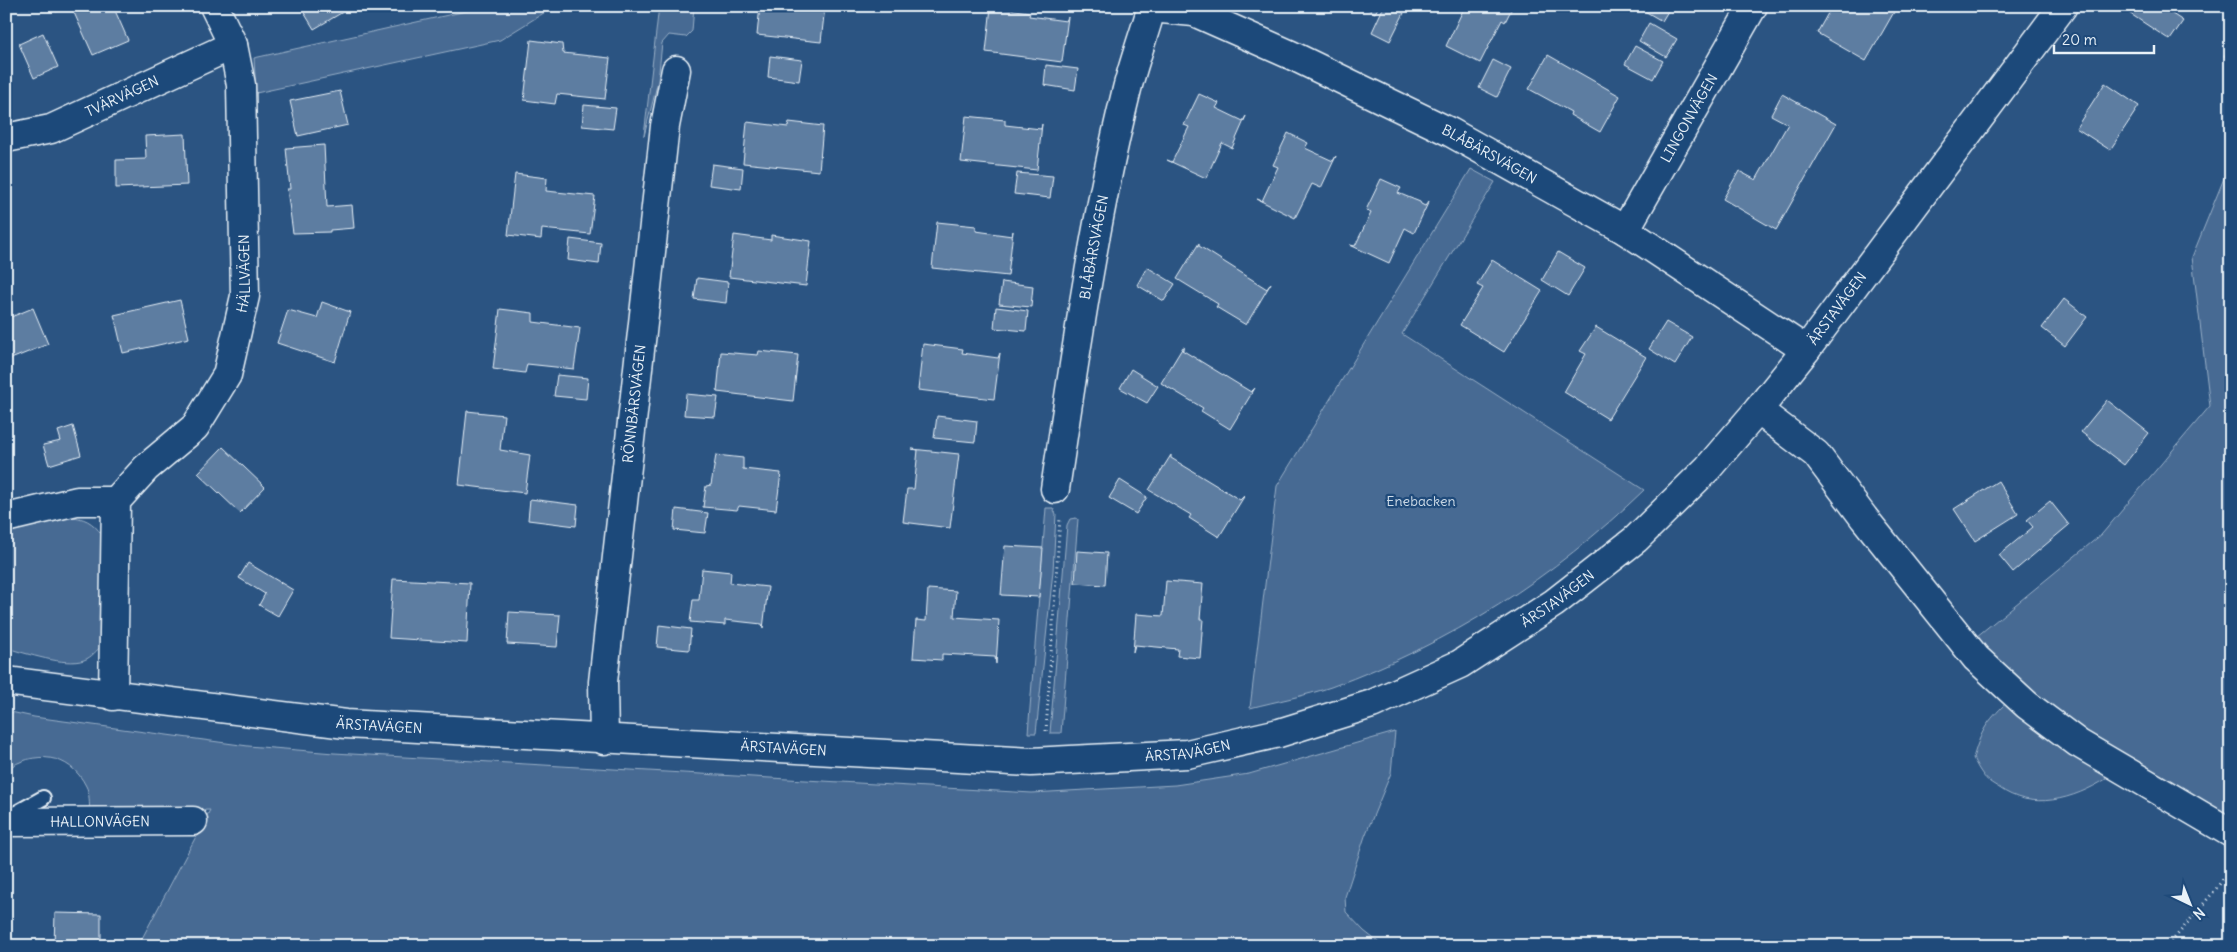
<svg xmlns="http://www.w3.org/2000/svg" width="2237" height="952" font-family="Delius,sans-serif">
	<rect width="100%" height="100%" fill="#2b5482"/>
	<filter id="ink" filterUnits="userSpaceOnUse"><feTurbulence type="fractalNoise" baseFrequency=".02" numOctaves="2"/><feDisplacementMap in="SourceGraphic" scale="10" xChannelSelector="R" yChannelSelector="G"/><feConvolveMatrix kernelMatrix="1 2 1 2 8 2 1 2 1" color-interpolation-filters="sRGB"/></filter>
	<g filter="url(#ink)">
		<g fill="#476b93" stroke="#98aec6">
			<path d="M489 6H555L500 40 256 93 254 58Z"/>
			<path d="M659 6H694L692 31 686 37 669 35 662 43 658 81 644 136Z"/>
			<path d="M2231 161V825L2063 722 1971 641 2102 534 2210 406 2192 257Z"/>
			<path d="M1471 169 1495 182 1402 334 1644 490C1553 578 1451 643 1331 687 1305 696 1277 701 1250 708L1277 486Z"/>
			<path d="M1046 508H1053L1056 514 1053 571 1036 733H1028Z"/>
			<path d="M68 517C84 517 93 522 102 535V645C96 651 92 657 84 660 65 667 26 653 6 648V531Z"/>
			<path d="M1076 518 1078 519 1061 733H1050L1067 525 1070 519Z"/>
			<path d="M2007 702 2051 738 2101 772 2106 779C2074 799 2032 812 1998 787 1993 784 1986 780 1983 775 1979 770 1976 764 1973 758 1982 729 1986 723 2007 702Z"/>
			<path d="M6 711 34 717 248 746 334 753 1032 793 1175 785 1249 774 1395 732 1391 773 1365 836 1345 897 1346 912 1364 931 1383 946H138L210 810 90 813C89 804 90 793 86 786 70 753 33 750 6 770Z"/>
		</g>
		<g fill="#5d7da1" stroke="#e8f1f8">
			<path d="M54 6H69L56 12Z"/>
			<path d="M71 6H113L128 40 93 55Z"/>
			<path d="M300 6H353L314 29Z"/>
			<path d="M760 6H825L821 42 757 35Z"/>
			<path d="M1363 6H1379L1375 13Z"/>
			<path d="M1384 6H1390L1404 13 1390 41 1372 32Z"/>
			<path d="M1465 6H1513L1505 22 1502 20 1480 63 1446 46Z"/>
			<path d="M1636 6H1671L1662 21Z"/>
			<path d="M1832 6H1884L1894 12 1866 61 1817 33Z"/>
			<path d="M2133 6H2160L2183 21 2170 40 2129 13Z"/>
			<path d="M991 7 1030 12 1029 16 1066 21 1068 17 1062 62 986 52Z"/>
			<path d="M1649 23 1677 39 1666 57 1639 41Z"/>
			<path d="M43 33 58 67 34 78 19 44Z"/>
			<path d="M531 40 562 44 563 53 610 58 605 99 557 94 555 104 524 100Z"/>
			<path d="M1635 46 1663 61 1653 79 1625 64Z"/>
			<path d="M2231 46V61L2224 56Z"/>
			<path d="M1548 55 1620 96 1600 132 1570 115 1571 112 1529 89Z"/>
			<path d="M770 56 802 60 799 81 768 77Z"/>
			<path d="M1493 60 1511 69 1497 97 1479 88Z"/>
			<path d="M1046 65 1078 69 1075 90 1044 85Z"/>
			<path d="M2105 83 2139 106 2110 150 2076 128Z"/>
			<path d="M340 91 348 125 298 136 290 101Z"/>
			<path d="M1199 94 1219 103 1216 108 1243 121 1246 116 1232 148 1222 143 1206 178 1167 160 1172 162 1189 127 1184 125Z"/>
			<path d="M1782 94 1836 124 1776 230 1723 199 1739 171 1756 180 1788 124 1771 115Z"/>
			<path d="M584 105 616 108 613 129 582 126Z"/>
			<path d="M966 116 1005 120V125L1041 129 1042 124 1037 170 961 162Z"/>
			<path d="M747 122 788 127 789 122 823 126 819 171 743 163Z"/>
			<path d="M1288 133 1308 143 1305 148 1333 161 1336 156 1321 188 1312 184 1295 218 1257 199 1262 201 1278 167 1273 165Z"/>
			<path d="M185 134 187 185 116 188V160L146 159 145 136Z"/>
			<path d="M324 145 327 207 352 205 354 228 330 230V232L293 233 287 189H290L286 148Z"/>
			<path d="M712 164 743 168 741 189 709 185Z"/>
			<path d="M1017 173 1053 176 1050 198 1014 194Z"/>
			<path d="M515 174 547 178 546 191 595 196 590 234 542 229 541 239 508 235Z"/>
			<path d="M1381 179 1401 188 1398 193 1420 202 1421 204 1425 206 1429 201 1414 233 1405 228 1389 263 1350 245 1355 246 1371 213 1366 210Z"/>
			<path d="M937 222 976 226V231L1012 236 1013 231 1008 276 932 268Z"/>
			<path d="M734 235 771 240V235L811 241 806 286 729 277Z"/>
			<path d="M570 239 601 243 599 264 568 260Z"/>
			<path d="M1199 243V246L1267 289 1271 283 1246 325 1216 307 1218 304 1177 279Z"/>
			<path d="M1558 252 1585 268 1568 296 1542 280Z"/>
			<path d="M1492 260 1542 291 1504 352 1460 325 1483 288 1477 285Z"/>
			<path d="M1147 267 1175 284 1164 301 1137 285Z"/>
			<path d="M697 278 728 282 726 303 694 299Z"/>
			<path d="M1002 282 1033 286 1031 307 999 304Z"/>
			<path d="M2064 299 2087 317 2065 346 2042 328Z"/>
			<path d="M180 300 189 338 123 353 114 315Z"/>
			<path d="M322 302 350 312 335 362 277 343 288 310 317 318Z"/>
			<path d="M996 307 1028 311 1026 331 994 328Z"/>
			<path d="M33 308 48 344 6 361V319Z"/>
			<path d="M500 309 533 313V322L580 328 574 369 527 364 525 373 493 369Z"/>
			<path d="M1666 322 1692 337 1675 365 1649 349Z"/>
			<path d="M1596 327 1646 357 1608 419 1564 392 1586 354 1580 351Z"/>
			<path d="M923 344 963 349 962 353 998 358 1000 353 994 399 918 390Z"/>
			<path d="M1183 347 1185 348 1182 350 1251 392 1255 388 1230 429 1201 411 1203 408 1161 383Z"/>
			<path d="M759 351 798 355 793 401 717 392 721 352 758 355Z"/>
			<path d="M1131 369 1158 386 1147 403 1120 388Z"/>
			<path d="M557 375 588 378 586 399 554 396Z"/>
			<path d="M686 394 718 397 715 417 684 415Z"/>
			<path d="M2107 400 2149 433 2124 465 2081 432Z"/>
			<path d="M467 411 504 415 500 450 530 455 525 493 459 485Z"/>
			<path d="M937 416 977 421 975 442 934 438Z"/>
			<path d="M73 426 81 455 49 465 43 445 61 441 58 431Z"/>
			<path d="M223 447 265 487 240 513 198 473Z"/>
			<path d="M912 449 959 454 950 528 903 522 907 489H914L918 450Z"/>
			<path d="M716 455 743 458V469L781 473 776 510 739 506 737 510 703 507 706 486 711 485Z"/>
			<path d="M1171 455V458L1240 500 1245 495 1219 537 1189 518 1191 515 1149 490Z"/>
			<path d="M1120 480 1147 497 1136 514 1109 498Z"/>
			<path d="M1998 481 2018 514 1975 541 1954 509Z"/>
			<path d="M530 499 578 505 576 526 528 520Z"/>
			<path d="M2050 501 2069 525 2013 572 1999 555 2033 527 2027 520Z"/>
			<path d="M676 509 708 513 705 533 674 530Z"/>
			<path d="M1005 546 1043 548 1039 597 1001 595Z"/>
			<path d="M1077 551 1107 553 1105 585 1075 583Z"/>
			<path d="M248 563 293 590 278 616 259 605 265 594 239 578Z"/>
			<path d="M702 569 731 572 730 583 768 587 763 629 762 624 725 620V625L690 622 693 600H699Z"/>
			<path d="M393 579 470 583 467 643 389 638Z"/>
			<path d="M1166 581 1203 584 1200 619H1203L1200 658 1177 656 1178 649 1135 645 1133 652 1136 614 1163 616Z"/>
			<path d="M928 589 956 591 954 617 999 620 996 664 995 657 942 654V660L913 658 916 620 926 621Z"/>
			<path d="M509 612 560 615 557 647 507 644Z"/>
			<path d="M659 625 691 629 689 650 657 647Z"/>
			<path d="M55 913 101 914V946H54Z"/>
		</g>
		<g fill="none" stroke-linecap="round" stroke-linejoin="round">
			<g stroke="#e8f1f8" stroke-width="18">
				<path id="service" d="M9 817 43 798"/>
			</g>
			<g stroke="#e8f1f8" stroke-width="31">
				<g id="minor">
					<path id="s1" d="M1151 8 1194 12 1291 55 1450 132 1625 230 1806 350"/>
					<path id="s2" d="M6 138 51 129 233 45"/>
					<path id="s3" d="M1625 230 1753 6"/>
					<path d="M1758 410 1816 454 1864 518 1976 658 2027 705 2078 743 2231 833"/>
					<path id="s4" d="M1055 489C1075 357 1094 223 1126 93 1133 64 1144 35 1152 6"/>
					<path d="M6 518 77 501H116"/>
					<path id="s5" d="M113 696 116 501 146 468 195 427 227 375 245 296 241 85 233 45 214 6"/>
					<path id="s6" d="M604 740 603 682 665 126 676 70"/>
					<path id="s7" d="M6 822 193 821"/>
				</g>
			</g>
			<g stroke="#e8f1f8" stroke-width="31">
				<g id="tertiary">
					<path id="s8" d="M6 681 346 724 1031 762 1187 754 1279 733 1372 704 1460 664 1554 603 1636 539 1708 468 1758 410 1806 350 2063 6"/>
				</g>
			</g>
			<g stroke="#e8f1f8" stroke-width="3" stroke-dasharray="1 4" stroke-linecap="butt">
				<path d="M1046 731 1060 518"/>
				<path d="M2168 946 2216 889 2231 868"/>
			</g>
			<use href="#service" stroke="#1f4a7a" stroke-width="14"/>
			<use href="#minor" stroke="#1f4a7a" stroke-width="28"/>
			<use href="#tertiary" stroke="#1f4a7a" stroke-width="28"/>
		</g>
	</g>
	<g text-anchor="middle" stroke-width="4.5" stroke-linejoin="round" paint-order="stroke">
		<g font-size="14" fill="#e8f1f8" stroke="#1f4a7a">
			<text dy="5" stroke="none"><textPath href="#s2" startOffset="124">TVÄRVÄGEN</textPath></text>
			<text dy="5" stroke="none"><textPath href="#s3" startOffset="129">LINGONVÄGEN</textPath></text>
			<text dy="5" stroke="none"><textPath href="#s1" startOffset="371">BLÅBÄRSVÄGEN</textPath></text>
			<text dy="5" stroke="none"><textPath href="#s4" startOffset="245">BLÅBÄRSVÄGEN</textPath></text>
			<text dy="5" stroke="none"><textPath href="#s5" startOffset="468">HÄLLVÄGEN</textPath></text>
			<text dy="5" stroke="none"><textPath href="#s8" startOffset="1996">ÄRSTAVÄGEN</textPath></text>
			<text dy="5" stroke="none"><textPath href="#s6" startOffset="338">RÖNNBÄRSVÄGEN</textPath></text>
			<text dy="5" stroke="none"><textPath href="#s8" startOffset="1591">ÄRSTAVÄGEN</textPath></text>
			<text dy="5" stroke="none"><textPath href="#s8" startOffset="376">ÄRSTAVÄGEN</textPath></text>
			<text dy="5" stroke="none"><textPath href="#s8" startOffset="781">ÄRSTAVÄGEN</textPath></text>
			<text dy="5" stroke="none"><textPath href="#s8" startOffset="1186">ÄRSTAVÄGEN</textPath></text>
			<text dy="5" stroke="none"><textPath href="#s7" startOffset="94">HALLONVÄGEN</textPath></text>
		</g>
		<g font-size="14" fill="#d0dde9" stroke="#1f4a7a">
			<text x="1421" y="506">Enebacken</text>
		</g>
	</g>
	<rect width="2237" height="952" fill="none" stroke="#1f4a7a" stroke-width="25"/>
	<rect x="12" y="12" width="2212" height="927" fill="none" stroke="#e8f1f8" stroke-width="2" filter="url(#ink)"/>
	<g transform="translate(2190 904) rotate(137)" stroke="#1f4a7a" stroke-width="4" paint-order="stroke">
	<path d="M0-4L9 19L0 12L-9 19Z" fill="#e8f1f8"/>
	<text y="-8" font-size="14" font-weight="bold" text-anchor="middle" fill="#e8f1f8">N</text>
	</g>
	<path d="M2054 45v8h100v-8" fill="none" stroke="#e8f1f8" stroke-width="2.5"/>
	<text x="2062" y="45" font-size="15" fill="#e8f1f8" stroke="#1f4a7a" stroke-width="4" paint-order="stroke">20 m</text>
</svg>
